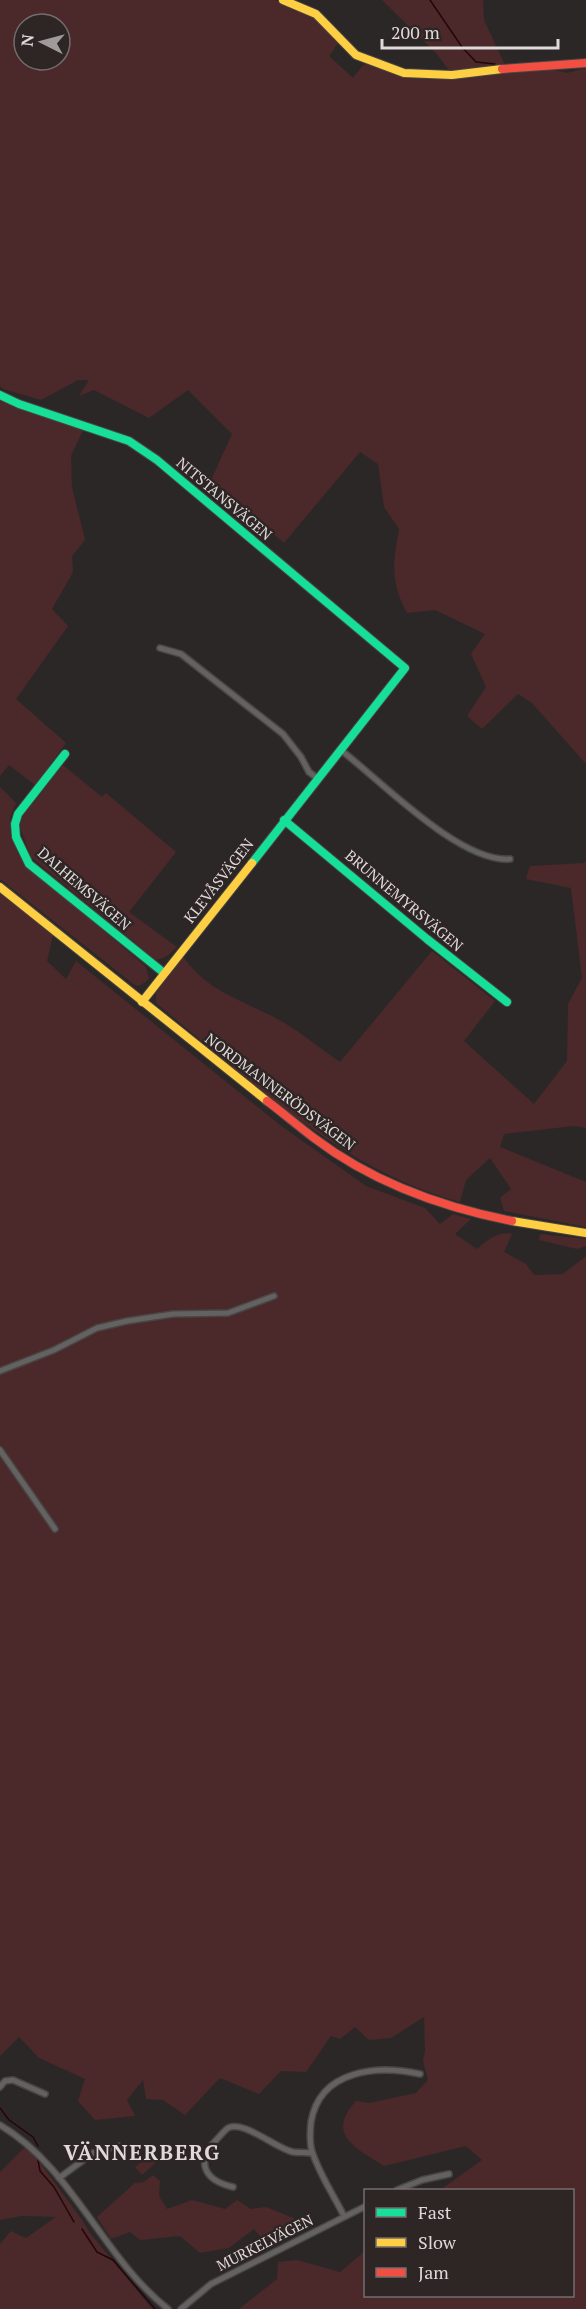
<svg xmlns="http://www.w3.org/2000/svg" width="586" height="2309" font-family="'PT Serif',serif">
	<rect width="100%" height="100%" fill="#2c2727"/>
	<g fill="#4b282a" fill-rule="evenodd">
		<path d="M0 0H275C304 11 319 17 339 42L329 56 353 78 364 64 410 77H461L548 68 567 73 586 68V764L532 703 518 694 482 729 467 716 486 687 471 654 485 634 435 610 407 613C390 581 393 563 399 529L384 507 378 464 360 452 284 543 211 480 232 434 188 390 149 418 94 390 79 396 89 380H78L41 400 3 389 0 386ZM24 24H60V60H24Z"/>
		<path d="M382 0H483L484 20 506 67 452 74 436 53Z"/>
		<path d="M0 400 83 430 71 456 72 487 85 540 72 556 73 572 52 609 68 626 16 699 66 743 35 785 9 765 0 776Z"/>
		<path d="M63 765 102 797 106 793 176 852 129 912 177 947C170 953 164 961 155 959L31 857 20 827 22 817Z"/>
		<path d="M0 787 16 803 10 817V830L18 854 27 866 146 967 149 979 141 985 136 986 0 879Z"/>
		<path d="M586 861V1128L574 1126 504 1134 500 1147 586 1182V1227L504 1211 500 1198 511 1189 490 1158 466 1180 460 1202C341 1170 249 1079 156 1003V993L183 956C204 989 240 1000 274 1017 297 1029 318 1047 340 1062L432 951 495 1001 464 1041 534 1104 567 1061 568 1004 582 978 571 888 526 879 530 866 584 863Z"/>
		<path d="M0 893 53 935 47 961 66 979 76 961 280 1125 366 1186 425 1208 440 1224 453 1214 471 1219 455 1234 477 1249C486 1241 499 1230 512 1234L504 1252 526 1264 534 1275 563 1274 586 1256V2309H239L277 2279 278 2262 297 2260 340 2272 365 2251 366 2296H572V2190H440L482 2160 466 2146 384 2166C356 2148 325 2135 356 2101L369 2103 416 2093 428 2080 423 2061 425 2051 424 2017 391 2038 369 2040 355 2027 340 2039 331 2036 306 2072 281 2071 259 2094 220 2078 185 2115 163 2100 146 2099 143 2080 127 2100 135 2116 95 2120 78 2101 85 2079 39 2058 19 2037 0 2056Z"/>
		<path d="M540 1234 586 1239V1246L577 1249 539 1240Z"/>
		<path d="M27 2145 82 2220 90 2233 152 2309H0V2244L11 2231 26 2238 56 2217 21 2216 0 2220V2172Z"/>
		<path d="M153 2152 159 2160 142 2175 135 2167Z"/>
		<path d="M153 2175 160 2181 159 2196 167 2209 192 2200 225 2209 237 2200 251 2209 266 2207 313 2226 270 2248 254 2229 229 2248 200 2253 180 2236 140 2240 130 2232 111 2239 97 2217 135 2183 144 2182Z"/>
	</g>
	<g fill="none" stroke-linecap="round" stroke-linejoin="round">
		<g stroke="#270408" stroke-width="1.5">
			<path d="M430 0 462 47 476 62 495 64"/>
			<path d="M0 2108 9 2120 33 2137 38 2146"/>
			<path d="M38 2160 40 2171 54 2187 74 2222"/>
			<path d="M82 2229 97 2252 113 2260 155 2309"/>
		</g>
		<g stroke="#484545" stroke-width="8">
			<g id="street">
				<path d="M160 648 181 654 283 734 301 757 309 772 317 778"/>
				<path d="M342 751C381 781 460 863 510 859"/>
				<path d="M0 1371 54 1350 97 1328 127 1321 173 1314 228 1313 274 1296"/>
				<path d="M0 1450 55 1529"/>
				<path d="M0 2087 5 2081 13 2080 45 2094"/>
				<path d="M0 2125C73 2168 102 2257 168 2309"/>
				<path d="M59 2178 93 2153 119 2146"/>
				<path d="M233 2187C203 2180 195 2161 218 2138 221 2135 225 2130 228 2128 244 2120 275 2148 293 2152 299 2153 306 2152 312 2153"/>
				<path d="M397 2190 422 2180 449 2174"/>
				<path d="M344 2216C334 2196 320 2175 313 2154 309 2145 310 2132 311 2122 320 2069 378 2065 420 2074"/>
				<path d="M181 2309 211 2284 366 2206"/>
			</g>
		</g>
		<g stroke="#484545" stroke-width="10">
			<g id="fast">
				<path d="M0 395 19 404 129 441 157 460 405 668 252 863"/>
				<path d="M65 754 18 814 15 824 16 837 29 864 164 973"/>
				<path d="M284 820 427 939 507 1002"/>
			</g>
		</g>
		<g stroke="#484545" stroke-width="10">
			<g id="slow">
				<path d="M283 0 316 14 356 55 404 73 452 75 502 69"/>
				<path d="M0 887 267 1101"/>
				<path d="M142 1002 252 863"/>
				<path d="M512 1221 586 1233"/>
			</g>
		</g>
		<g stroke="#484545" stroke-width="10">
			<g id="jam">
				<path d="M502 69 586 63"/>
				<path d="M267 1101C283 1113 298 1126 314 1138 372 1182 441 1207 512 1221"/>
			</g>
		</g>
		<use href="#street" stroke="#646161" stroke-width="5"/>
		<use href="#fast" stroke="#16e098" stroke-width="8"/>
		<use href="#slow" stroke="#ffcf43" stroke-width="8"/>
		<use href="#jam" stroke="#f24e42" stroke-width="8"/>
	</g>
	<g text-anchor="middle" stroke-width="5" stroke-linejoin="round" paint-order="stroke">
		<g font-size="15" fill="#dfd9d9" stroke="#2e2525">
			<text transform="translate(224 499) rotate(40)" y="5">NITSTANSVÄGEN</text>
			<text transform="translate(219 881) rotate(-52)" y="5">KLEVÅSVÄGEN</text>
			<text transform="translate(84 889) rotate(41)" y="5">DALHEMSVÄGEN</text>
			<text transform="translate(404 901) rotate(40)" y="5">BRUNNEMYRSVÄGEN</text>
			<text transform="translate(280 1092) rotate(37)" y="5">NORDMANNERÖDSVÄGEN</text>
			<text transform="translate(265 2243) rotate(-27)" y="5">MURKELVÄGEN</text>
		</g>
		<g font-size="21" font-weight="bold" letter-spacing="1.5" fill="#dfd9d9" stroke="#2e2525">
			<text x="142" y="2160">VÄNNERBERG</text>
		</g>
	</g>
	<rect x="364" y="2189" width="210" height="108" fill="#2e2525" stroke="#756d6d" stroke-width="1.5"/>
	<rect x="376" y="2208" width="30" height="9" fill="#16e098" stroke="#756d6d" stroke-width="1.5"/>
	<text x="418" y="2219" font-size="18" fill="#dfd9d9">Fast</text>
	<rect x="376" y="2238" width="30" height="9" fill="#ffcf43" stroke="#756d6d" stroke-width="1.5"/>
	<text x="418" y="2249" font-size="18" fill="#dfd9d9">Slow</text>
	<rect x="376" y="2268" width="30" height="9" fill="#f24e42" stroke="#756d6d" stroke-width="1.5"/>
	<text x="418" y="2279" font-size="18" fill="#dfd9d9">Jam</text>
	<g transform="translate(42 42) rotate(276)"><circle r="28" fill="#2e2525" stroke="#756d6d" stroke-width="1.5"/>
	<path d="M0-4.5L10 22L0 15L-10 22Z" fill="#a09b9b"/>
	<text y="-9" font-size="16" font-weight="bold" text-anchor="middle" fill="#dfd9d9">N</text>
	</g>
	<path d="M382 39v9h176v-9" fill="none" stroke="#dfd9d9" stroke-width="3"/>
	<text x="391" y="39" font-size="18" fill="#dfd9d9" stroke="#2e2525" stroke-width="4.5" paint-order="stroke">200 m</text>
</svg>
